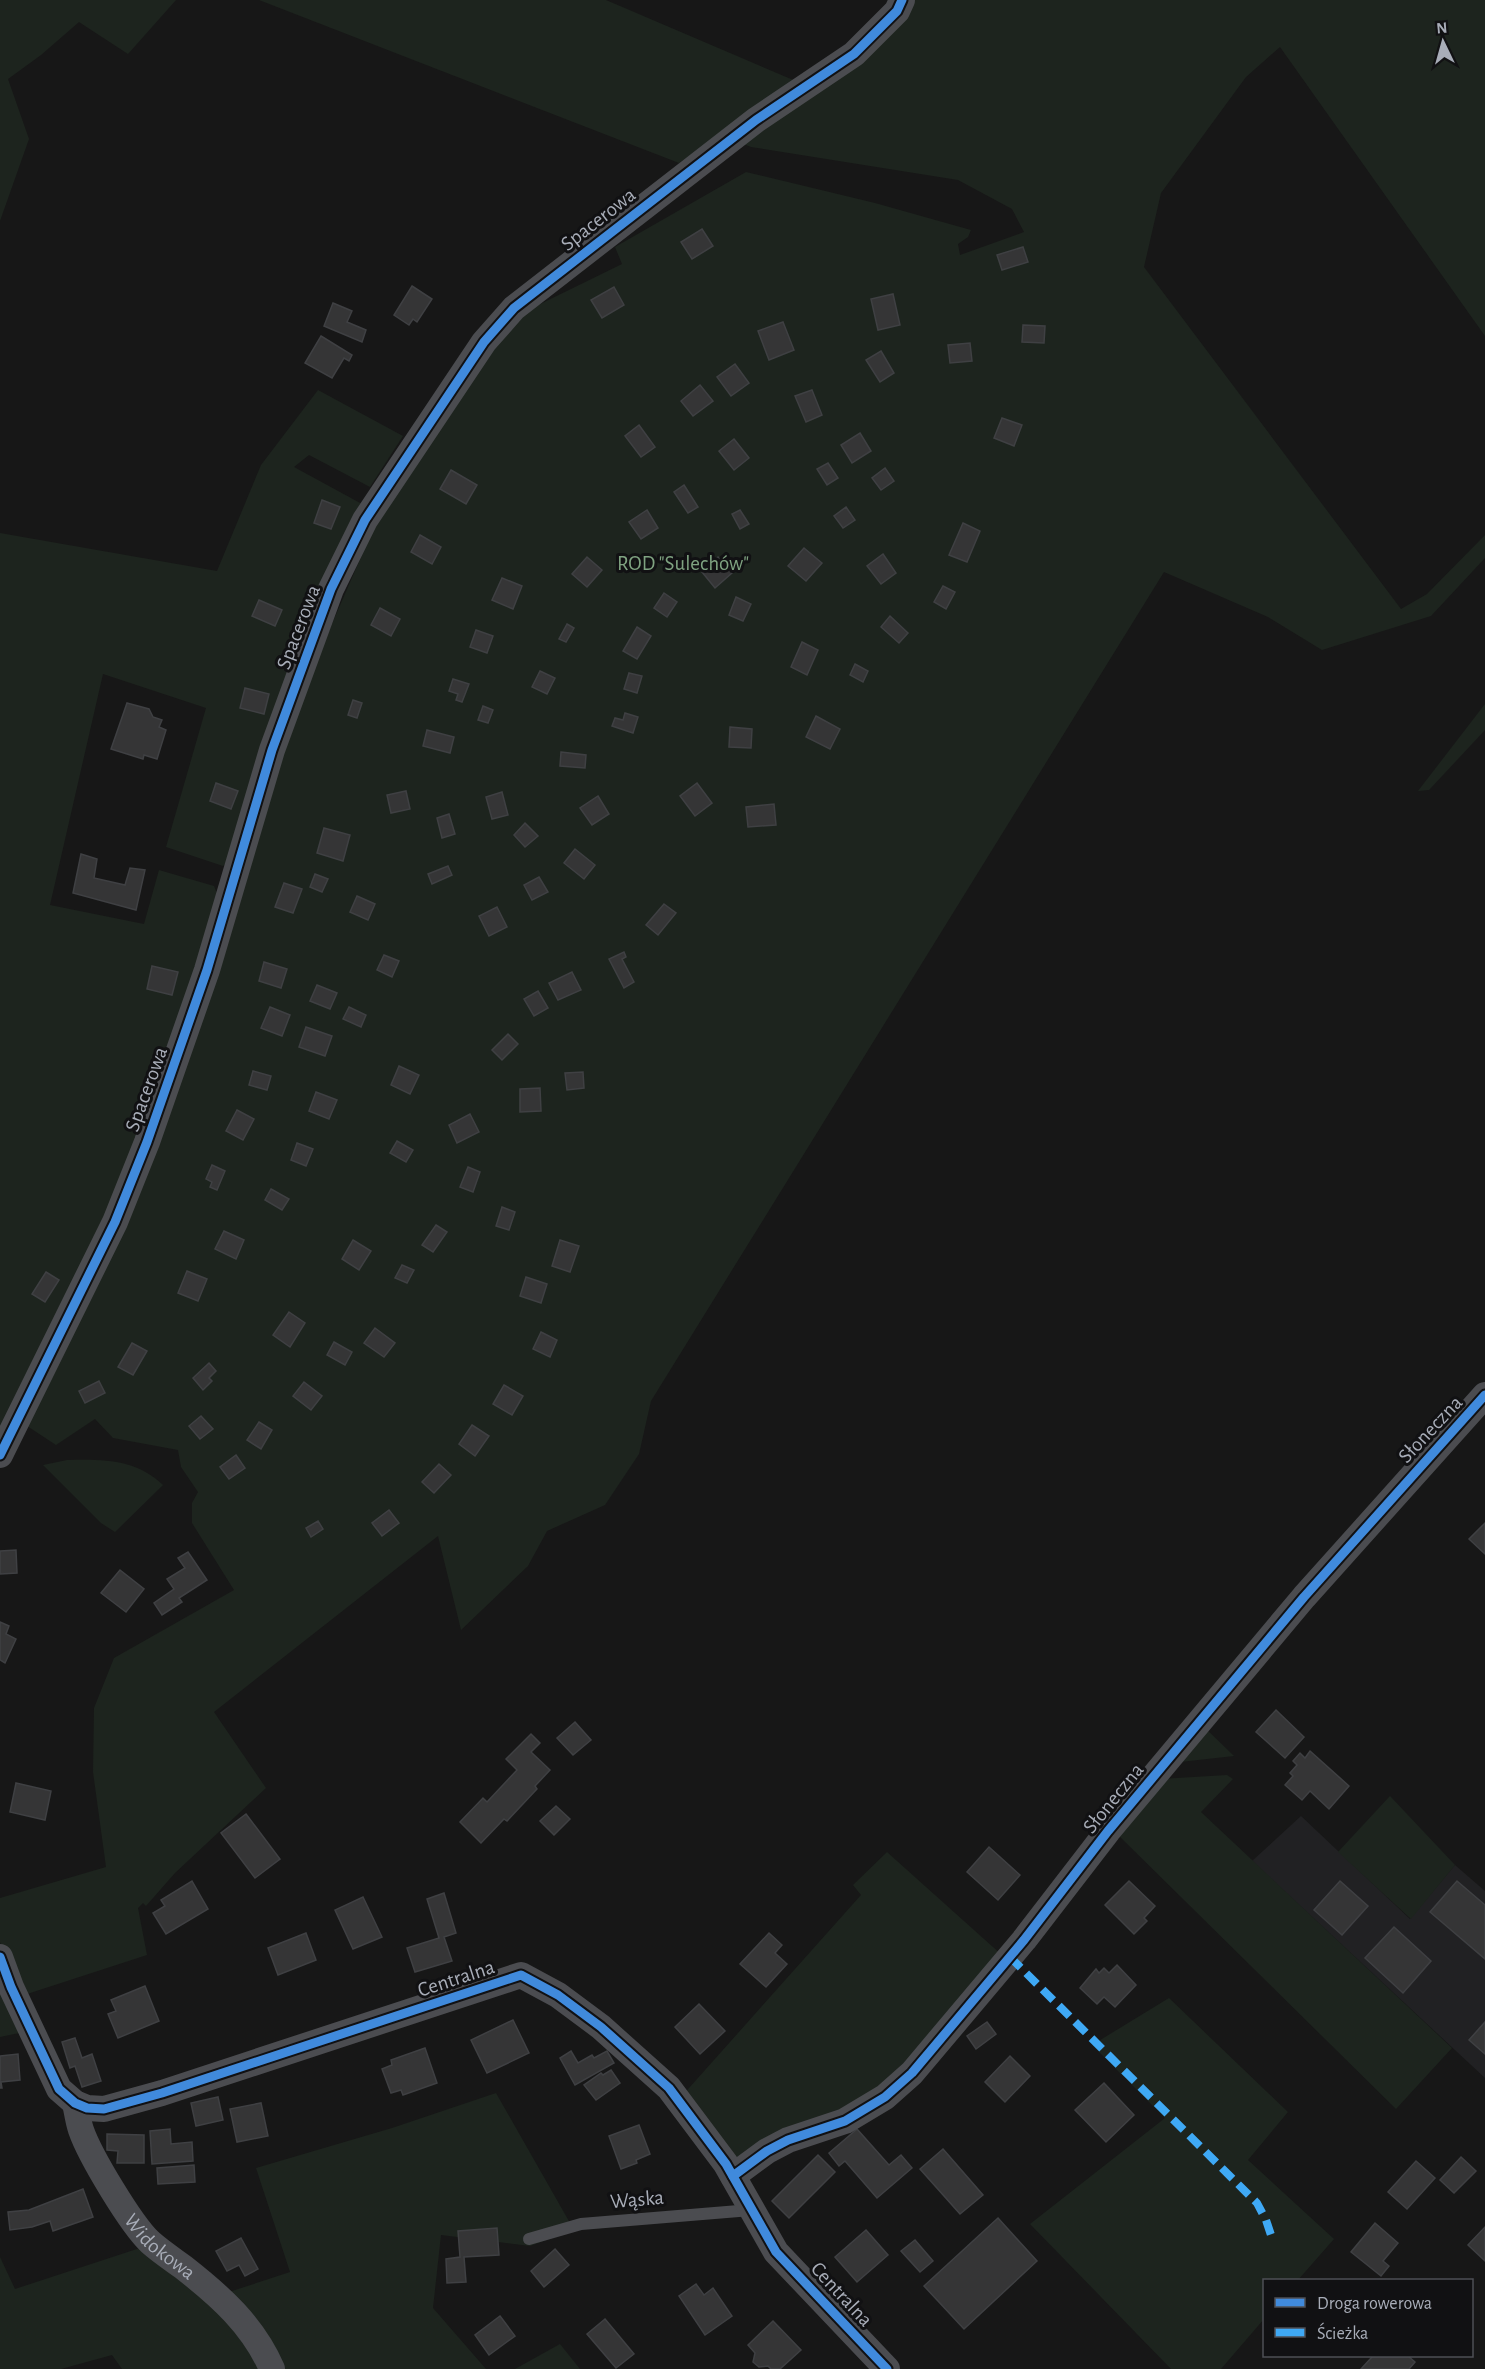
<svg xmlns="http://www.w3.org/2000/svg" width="1485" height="2369" font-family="'Alegreya Sans',sans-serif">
	<rect width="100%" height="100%" fill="#171717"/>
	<path fill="#212123" d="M1301 1816 1410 1919 1455 1865 1485 1891V2078L1252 1861Z"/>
	<g fill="#1d241e">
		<path d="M0 0H176L128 54 79 22 41 55 8 79 29 139 0 221Z"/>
		<path d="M259 0H606L798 82 679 163Z"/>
		<path d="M910 0H1485V336L1280 47 1246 77 1161 193 1144 267 1401 609 1427 594 1485 535V558L1431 616 1322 650 1268 617 1164 572 651 1401 639 1454 605 1505 547 1531 528 1566 461 1630 438 1536 214 1712 266 1788 175 1873 146 1906 143 1903 138 1908 147 1955 21 1996 0 1942V1898L106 1867 93 1772 94 1708 114 1658 234 1590 192 1523V1503L198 1492 181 1467 178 1450 113 1438 95 1419 56 1445 24 1424 84 1309 314 665 382 509 490 354 524 312 622 264 615 247 746 172 875 203 971 230 968 237 958 244 960 255 1024 232 1012 209 958 180 751 147 741 143Z"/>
		<path d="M318 390 403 436 370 487 309 455 294 467 362 504 231 858 223 866 166 847 206 708 103 674 50 905 144 924 159 870 214 886 219 898 194 979 112 1204 0 1445V533L217 571 261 465Z"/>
		<path d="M1485 704V730L1429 790 1418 791Z"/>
		<path d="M67 1460C104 1459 136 1459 163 1485L115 1532 101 1523 43 1465Z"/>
		<path d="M1203 1726 1234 1756 1171 1763Z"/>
		<path d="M1227 1775 1233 1779 1201 1812 1452 2048 1396 2109 1115 1832 1160 1779Z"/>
		<path d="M1390 1796 1455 1865 1411 1919 1338 1852Z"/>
		<path d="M887 1852 1003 1956 909 2070 735 2169 681 2097 861 1895 853 1885Z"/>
		<path d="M0 1973 24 2032 0 2037Z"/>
		<path d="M1169 1998 1288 2112 1248 2160 1334 2239 1298 2280H1264V2319L1221 2369H1171L1030 2224 1165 2118 1092 2045Z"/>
		<path d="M496 2093 574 2230 530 2246 441 2235 433 2308 486 2369H278L223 2294 290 2272 256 2168 392 2128Z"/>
		<path d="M146 2246 208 2296 265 2369H122L112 2355 61 2369H0V2257L15 2289Z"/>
		<path d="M560 2344 580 2369H515Z"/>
	</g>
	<g fill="#353536" stroke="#3f4043" stroke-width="1.5">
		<path d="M702 229 713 246 692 259 681 242Z"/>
		<path d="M1023 247 1028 262 1002 270 997 255Z"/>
		<path d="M412 286 432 299 417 322 413 319 409 325 394 315Z"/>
		<path d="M614 287 624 305 602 318 591 300Z"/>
		<path d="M893 294 900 325 878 330 871 299Z"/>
		<path d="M333 303 352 311 347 322 366 330 362 342 324 326Z"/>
		<path d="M783 322 794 350 769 360 758 331Z"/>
		<path d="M1023 325 1045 326 1044 343 1022 342Z"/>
		<path d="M321 336 352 355 349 361 344 358 332 378 305 363Z"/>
		<path d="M970 343 972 361 950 363 948 345Z"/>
		<path d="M881 351 894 373 880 382 866 360Z"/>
		<path d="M735 364 749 383 731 396 717 377Z"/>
		<path d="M700 385 713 401 693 416 681 401Z"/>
		<path d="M812 390 822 415 806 422 795 396Z"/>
		<path d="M1002 418 1022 425 1014 446 994 438Z"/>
		<path d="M639 425 655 447 641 457 625 436Z"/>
		<path d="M860 433 871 451 852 463 841 445Z"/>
		<path d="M734 439 749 458 734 470 719 451Z"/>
		<path d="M828 463 838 478 827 485 817 469Z"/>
		<path d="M885 468 894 481 881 490 872 478Z"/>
		<path d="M451 470 477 485 466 504 440 489Z"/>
		<path d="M684 485 698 507 688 513 674 492Z"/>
		<path d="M322 500 340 507 331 529 314 523Z"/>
		<path d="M846 507 855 520 843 528 834 516Z"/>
		<path d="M647 510 658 528 641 539 629 522Z"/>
		<path d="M740 510 749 524 740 529 732 514Z"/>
		<path d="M963 523 980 531 967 562 949 555Z"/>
		<path d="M420 535 441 547 432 564 411 552Z"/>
		<path d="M804 548 822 563 806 581 788 566Z"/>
		<path d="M883 554 896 573 881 584 867 566Z"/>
		<path d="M587 557 602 570 587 587 572 574Z"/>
		<path d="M718 557 732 573 715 588 702 572Z"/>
		<path d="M502 578 522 586 513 609 492 600Z"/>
		<path d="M943 586 955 592 946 609 934 602Z"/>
		<path d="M664 593 677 602 667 617 654 608Z"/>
		<path d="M736 597 751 604 743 621 729 615Z"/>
		<path d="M259 600 282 610 275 626 252 616Z"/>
		<path d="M380 608 400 619 391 636 371 625Z"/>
		<path d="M890 616 908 633 899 643 881 627Z"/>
		<path d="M567 624 574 628 566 642 559 639Z"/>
		<path d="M637 627 651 636 637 659 623 651Z"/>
		<path d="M476 630 493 636 487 653 470 647Z"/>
		<path d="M802 642 818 650 807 675 791 667Z"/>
		<path d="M855 664 868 671 863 682 850 675Z"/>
		<path d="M540 671 555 678 547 694 532 687Z"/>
		<path d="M629 673 642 676 637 693 624 689Z"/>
		<path d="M453 679 469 684 462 702 456 700 458 694 449 691Z"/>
		<path d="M245 688 269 694 264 714 240 708Z"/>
		<path d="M353 700 362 703 357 718 348 715Z"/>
		<path d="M127 703 149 709 153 717 162 720 159 727 166 730 157 759 144 755 143 759 111 749Z"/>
		<path d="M483 706 493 710 488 723 478 720Z"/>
		<path d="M625 713 638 717 633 733 612 726 615 718 623 720Z"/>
		<path d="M816 716 840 729 830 749 806 737Z"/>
		<path d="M730 727 752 729 751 748 729 747Z"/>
		<path d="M427 730 454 737 450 753 423 746Z"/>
		<path d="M561 752 586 755 585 768 560 766Z"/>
		<path d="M216 783 238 791 231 809 210 801Z"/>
		<path d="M697 783 712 803 695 816 680 796Z"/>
		<path d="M406 791 410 809 391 813 387 795Z"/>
		<path d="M502 792 508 815 492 819 486 797Z"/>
		<path d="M598 796 609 814 592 825 580 808Z"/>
		<path d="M774 804 776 825 748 827 746 807Z"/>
		<path d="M449 814 455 834 442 838 437 818Z"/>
		<path d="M525 823 538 836 525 847 514 835Z"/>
		<path d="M324 828 350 835 343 861 317 853Z"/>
		<path d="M575 849 595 865 584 879 564 863Z"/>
		<path d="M81 854 97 859 94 878 125 885 130 868 145 870 136 910 73 893Z"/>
		<path d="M448 866 452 875 432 884 428 874Z"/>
		<path d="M315 874 328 879 322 892 310 887Z"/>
		<path d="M539 877 548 892 532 900 524 885Z"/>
		<path d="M284 883 302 889 293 913 275 907Z"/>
		<path d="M357 896 375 904 368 920 350 912Z"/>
		<path d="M664 904 676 913 658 935 646 925Z"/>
		<path d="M497 907 507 927 489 936 479 916Z"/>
		<path d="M624 952 626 957 622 959 634 982 624 988 609 959Z"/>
		<path d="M384 955 399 961 392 977 377 970Z"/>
		<path d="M264 962 287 969 281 988 259 981Z"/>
		<path d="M152 966 178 972 172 995 147 989Z"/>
		<path d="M572 972 581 990 558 1000 549 983Z"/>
		<path d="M317 985 337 993 330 1009 310 1001Z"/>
		<path d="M538 991 548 1008 534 1016 524 999Z"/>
		<path d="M270 1007 290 1015 282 1036 261 1028Z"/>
		<path d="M349 1007 366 1015 361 1027 343 1019Z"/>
		<path d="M306 1027 332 1036 325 1056 299 1047Z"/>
		<path d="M508 1034 518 1044 502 1060 492 1050Z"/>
		<path d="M399 1066 419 1075 410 1094 391 1085Z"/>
		<path d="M253 1071 271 1076 267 1090 249 1085Z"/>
		<path d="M583 1072 584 1088 567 1090 565 1073Z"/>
		<path d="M540 1088 541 1111 520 1112V1089Z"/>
		<path d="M316 1092 337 1100 329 1119 309 1111Z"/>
		<path d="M237 1110 254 1119 243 1140 226 1131Z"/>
		<path d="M470 1114 479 1132 457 1143 449 1125Z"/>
		<path d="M397 1141 413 1150 406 1162 390 1153Z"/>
		<path d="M297 1143 313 1149 306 1166 291 1160Z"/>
		<path d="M212 1165 225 1171 217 1190 210 1187 212 1182 206 1179Z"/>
		<path d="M468 1167 480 1172 473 1192 460 1187Z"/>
		<path d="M271 1189 289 1199 282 1210 265 1200Z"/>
		<path d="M502 1207 515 1212 509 1230 496 1226Z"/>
		<path d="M436 1225 447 1232 433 1252 422 1245Z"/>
		<path d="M224 1231 244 1240 236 1259 215 1249Z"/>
		<path d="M353 1240 371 1251 359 1270 342 1259Z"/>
		<path d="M560 1240 579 1246 570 1272 552 1266Z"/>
		<path d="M402 1265 414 1270 407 1283 395 1278Z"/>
		<path d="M187 1271 207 1279 198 1301 178 1293Z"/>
		<path d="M46 1272 59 1280 45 1302 32 1294Z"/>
		<path d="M526 1277 547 1284 541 1303 520 1296Z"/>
		<path d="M289 1312 305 1323 290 1347 273 1335Z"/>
		<path d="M375 1328 395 1343 384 1357 364 1343Z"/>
		<path d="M541 1332 557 1340 550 1357 533 1349Z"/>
		<path d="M334 1342 352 1352 345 1365 327 1355Z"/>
		<path d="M132 1343 147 1351 133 1375 118 1367Z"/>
		<path d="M209 1363 216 1371 209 1378 212 1381 203 1390 193 1378Z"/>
		<path d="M99 1381 105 1393 85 1403 79 1391Z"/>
		<path d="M304 1382 322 1396 311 1410 293 1396Z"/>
		<path d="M504 1385 523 1396 512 1415 493 1404Z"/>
		<path d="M201 1416 213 1429 200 1439 189 1426Z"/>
		<path d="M259 1422 272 1430 261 1449 247 1440Z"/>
		<path d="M472 1425 489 1436 475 1456 459 1444Z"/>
		<path d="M236 1455 245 1468 229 1479 220 1467Z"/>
		<path d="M439 1464 451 1475 434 1493 422 1482Z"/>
		<path d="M389 1510 399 1523 382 1536 372 1523Z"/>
		<path d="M318 1521 323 1529 311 1537 306 1528Z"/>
		<path d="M1485 1523V1554L1469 1539Z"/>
		<path d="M16 1550 17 1573 0 1574V1551Z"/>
		<path d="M188 1552 207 1580 179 1598 182 1602 162 1615 154 1603 174 1589 167 1579 185 1568 178 1558Z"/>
		<path d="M120 1570 144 1589 126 1612 101 1593Z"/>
		<path d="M0 1622 9 1626 6 1634 16 1639 5 1663 0 1660Z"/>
		<path d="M1276 1710 1304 1737 1285 1758 1256 1732Z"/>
		<path d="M575 1722 591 1740 573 1755 557 1738Z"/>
		<path d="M531 1734 540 1743 531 1752 550 1770 535 1786 537 1789 507 1821 504 1819 481 1843 460 1822 483 1798 487 1802 517 1770 506 1759Z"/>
		<path d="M1310 1751 1349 1786 1329 1809 1310 1791 1302 1800 1285 1785 1293 1776 1290 1773 1297 1765 1293 1761 1300 1753 1305 1758Z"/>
		<path d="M16 1783 51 1791 45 1820 10 1812Z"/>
		<path d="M556 1806 570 1819 554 1835 540 1821Z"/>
		<path d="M246 1814 280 1859 255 1878 221 1833Z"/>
		<path d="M989 1847 1020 1875 998 1900 967 1872Z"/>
		<path d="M192 1881 208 1909 166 1934 153 1913 165 1906 161 1900Z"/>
		<path d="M1129 1881 1155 1906 1144 1918 1147 1921 1134 1934 1105 1905Z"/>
		<path d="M1340 1881 1368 1906 1342 1935 1314 1910Z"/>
		<path d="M1457 1881 1485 1905V1959L1430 1912Z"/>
		<path d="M444 1893 456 1933 444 1937 452 1961 415 1972 407 1948 439 1938 427 1899Z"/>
		<path d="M363 1897 382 1937 353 1949 335 1910Z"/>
		<path d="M1394 1927 1431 1961 1403 1993 1365 1958Z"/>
		<path d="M306 1933 316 1960 278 1975 268 1948Z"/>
		<path d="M769 1933 782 1945 775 1953 787 1964 766 1987 740 1964Z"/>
		<path d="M1117 1965 1136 1985 1115 2007 1104 1997 1097 2004 1080 1988 1096 1969 1099 1973 1104 1968 1109 1973Z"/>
		<path d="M145 1986 159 2021 118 2038 108 2014 116 2011 111 2000Z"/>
		<path d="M699 2004 725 2031 700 2054 675 2027Z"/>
		<path d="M513 2020 529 2053 487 2073 471 2040Z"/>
		<path d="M987 2022 996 2034 976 2049 967 2036Z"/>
		<path d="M1485 2022V2054L1469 2040Z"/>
		<path d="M75 2038 82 2058 92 2054 101 2081 82 2087 75 2066 70 2068 62 2042Z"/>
		<path d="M425 2048 437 2083 403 2095 401 2090 391 2093 382 2069 392 2065 391 2060Z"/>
		<path d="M571 2051 578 2063 592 2055 594 2058 607 2051 614 2063 575 2085 560 2058Z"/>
		<path d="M18 2054 20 2080 1 2082 2 2088H0V2056Z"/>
		<path d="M1010 2056 1030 2076 1005 2102 985 2082Z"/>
		<path d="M611 2070 620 2083 596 2100 584 2085 601 2073 603 2075Z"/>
		<path d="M1104 2083 1134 2115 1106 2142 1075 2110Z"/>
		<path d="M218 2097 223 2120 196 2126 191 2103Z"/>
		<path d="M261 2103 268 2136 237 2142 230 2109Z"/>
		<path d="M639 2125 650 2154 636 2160 637 2163 621 2169 609 2136Z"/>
		<path d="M170 2129 171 2144 192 2142 193 2161 152 2164 150 2131Z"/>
		<path d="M857 2129 889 2165 901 2155 912 2168 877 2198 845 2161 839 2166 829 2153Z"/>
		<path d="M107 2134 144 2135V2163H117L118 2151 107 2150Z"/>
		<path d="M943 2149 983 2195 960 2214 920 2169Z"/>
		<path d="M818 2155 835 2172 789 2218 772 2201Z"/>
		<path d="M1461 2157 1476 2171 1454 2193 1440 2180Z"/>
		<path d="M1416 2161 1435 2178 1407 2209 1388 2192Z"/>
		<path d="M194 2165 195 2182 158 2184 157 2168Z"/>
		<path d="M83 2189 93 2217 53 2231 50 2221 32 2227 10 2230 8 2212 29 2210Z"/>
		<path d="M998 2218 1037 2261 964 2329 924 2286Z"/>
		<path d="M1375 2223 1398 2243 1383 2261 1389 2266 1381 2276 1351 2252Z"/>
		<path d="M1485 2227V2261L1468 2245Z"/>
		<path d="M497 2228 499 2255 464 2257 466 2282 447 2283 446 2259 460 2257 458 2231Z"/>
		<path d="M866 2230 888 2255 857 2282 835 2257Z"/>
		<path d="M241 2238 258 2269 245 2276 239 2265 227 2271 216 2251Z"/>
		<path d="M915 2240 933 2261 920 2272 901 2251Z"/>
		<path d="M555 2249 569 2265 544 2287 531 2271Z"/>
		<path d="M696 2284 704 2295 713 2288 732 2316 705 2335 679 2296Z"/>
		<path d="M500 2316 515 2336 489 2355 475 2335Z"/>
		<path d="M605 2319 634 2354 616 2368 587 2334Z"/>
		<path d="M773 2321 801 2350 780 2369H771L768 2366 759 2367 753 2362 755 2353 748 2345Z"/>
		<path d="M1370 2356H1408L1415 2362 1409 2369H1361L1372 2357Z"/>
	</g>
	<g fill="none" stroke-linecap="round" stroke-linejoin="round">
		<path stroke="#4b4c50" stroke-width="12" d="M529 2239 581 2224 751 2210"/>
		<g stroke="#4b4c50" stroke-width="26">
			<path d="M0 1455 115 1222 147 1142 207 970 272 750 331 589 365 520 484 342 514 308 756 120 854 54 897 11 902 0"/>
			<path d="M0 1957 11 1987 59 2089 75 2103 87 2108 104 2109 162 2093 521 1975 558 1995 601 2027 669 2088 726 2164 776 2252 887 2369"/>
			<path id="s1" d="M75 2103C77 2112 78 2121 81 2130 90 2156 131 2224 150 2242 160 2251 172 2259 183 2267 220 2296 253 2325 272 2369"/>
			<path d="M733 2176 767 2151 788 2140 845 2121 885 2097 912 2073 1024 1940 1108 1831 1304 1597 1485 1395"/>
		</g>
		<path stroke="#3fa9f5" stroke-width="8" stroke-dasharray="15 8" stroke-linecap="butt" d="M1010 1957 1257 2203 1266 2220 1273 2241"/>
		<g stroke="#111113" stroke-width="13">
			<g id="cycleway">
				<path d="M0 1455 115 1222 147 1142 207 970 272 750 331 589 365 520 484 342 514 308 756 120 854 54 897 11 902 0"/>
				<path d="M0 1957 11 1987 59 2089 75 2103 87 2108 104 2109 162 2093 521 1975 558 1995 601 2027 669 2088 726 2164 776 2252 887 2369"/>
				<path d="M733 2176 767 2151 788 2140 845 2121 885 2097 912 2073 1024 1940 1108 1831 1304 1597 1485 1395"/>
			</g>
		</g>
		<use href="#cycleway" stroke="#408adc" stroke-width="9"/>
	</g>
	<g text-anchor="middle" stroke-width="6" stroke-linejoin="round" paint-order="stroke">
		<g font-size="21" fill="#a8adb8" stroke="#111113">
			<text transform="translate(598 219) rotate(-38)" y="7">Spacerowa</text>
			<text transform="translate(298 627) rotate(-69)" y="7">Spacerowa</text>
			<text transform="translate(146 1089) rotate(-70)" y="7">Spacerowa</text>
			<text transform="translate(1430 1429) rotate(-47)" y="7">Słoneczna</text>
			<text transform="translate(1113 1798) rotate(-51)" y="7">Słoneczna</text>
			<text transform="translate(456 1978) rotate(-18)" y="7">Centralna</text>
			<text transform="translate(637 2199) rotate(-5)" y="7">Wąska</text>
			<text dy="7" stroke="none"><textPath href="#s1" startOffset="170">Widokowa</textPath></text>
			<text transform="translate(842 2294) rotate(47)" y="7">Centralna</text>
		</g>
		<g font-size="21" fill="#7fa381" stroke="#111113">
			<text x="683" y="570">ROD "Sulechów"</text>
		</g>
	</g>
	<rect x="1263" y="2279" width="210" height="78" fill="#111113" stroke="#4d4f55" stroke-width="1.5"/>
	<rect x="1275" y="2298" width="30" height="9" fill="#408adc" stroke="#4d4f55" stroke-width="1.5"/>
	<text x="1317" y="2309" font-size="18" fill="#a8adb8">Droga rowerowa</text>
	<rect x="1275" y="2328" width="30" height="9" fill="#3fa9f5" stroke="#4d4f55" stroke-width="1.5"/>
	<text x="1317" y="2339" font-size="18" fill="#a8adb8">Ścieżka</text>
	<g transform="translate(1443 42) rotate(355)" stroke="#111113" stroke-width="4.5" paint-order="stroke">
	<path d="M0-4.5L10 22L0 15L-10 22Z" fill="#a8adb8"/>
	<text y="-9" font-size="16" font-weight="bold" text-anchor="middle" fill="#a8adb8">N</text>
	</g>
</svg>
